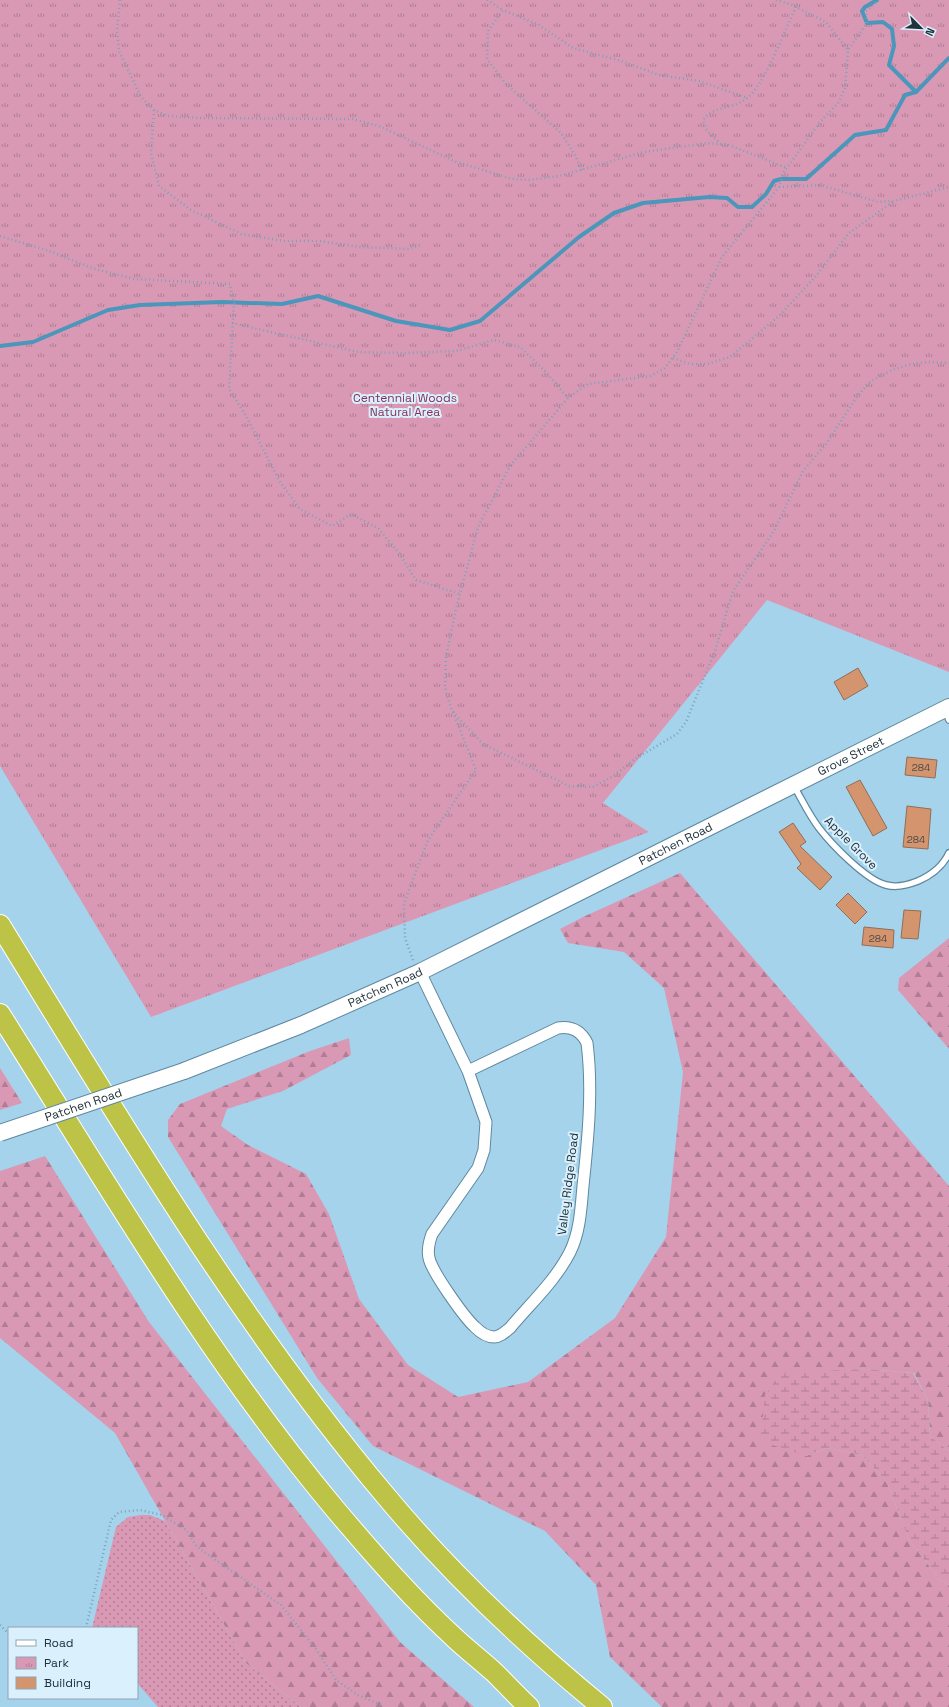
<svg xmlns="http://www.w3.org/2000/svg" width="949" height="1707" font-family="'Space Grotesk',sans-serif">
	<defs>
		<pattern id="grass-dots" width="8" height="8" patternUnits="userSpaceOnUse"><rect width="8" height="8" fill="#d999b4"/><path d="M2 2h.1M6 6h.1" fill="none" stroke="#b07d94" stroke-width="1.8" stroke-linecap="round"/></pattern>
		<pattern id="forest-firs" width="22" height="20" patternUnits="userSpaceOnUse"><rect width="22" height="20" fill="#d999b4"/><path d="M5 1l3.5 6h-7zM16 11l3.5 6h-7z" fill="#b07d94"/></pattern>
		<pattern id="wetland-marsh" width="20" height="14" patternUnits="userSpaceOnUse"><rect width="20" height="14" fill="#d999b4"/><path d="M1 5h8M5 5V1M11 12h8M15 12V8" fill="none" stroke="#b07d94"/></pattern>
		<pattern id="park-tufts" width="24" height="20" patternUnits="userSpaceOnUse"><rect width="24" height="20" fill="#d999b4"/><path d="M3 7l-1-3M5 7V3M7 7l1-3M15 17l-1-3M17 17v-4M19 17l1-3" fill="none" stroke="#b07d94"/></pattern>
	</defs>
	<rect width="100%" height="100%" fill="#a6d3ec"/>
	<path fill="url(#grass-dots)" d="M141 1515H150L165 1521 246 1663 301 1707H158L137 1683V1628H92L116 1527 128 1517Z"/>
	<g fill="url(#forest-firs)">
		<path d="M680 873 949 1186V1451L930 1436 928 1400 914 1373 867 1369 782 1373 806 1456 827 1448 862 1455 887 1482 909 1540 940 1580 949 1585V1707H662L610 1657 596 1585 545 1531 373 1446 317 1378 168 1137V1120L180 1104 310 1051 349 1038 351 1055 283 1091 227 1109 221 1126 248 1145 306 1174 329 1214 359 1299 408 1365 458 1397 528 1382 615 1318 666 1237 683 1072 664 988 624 952 568 943 560 929 583 917Z"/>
		<path d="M949 938V1049L898 990 899 978Z"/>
		<path d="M0 1068 22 1103 0 1110Z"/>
		<path d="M45 1156 149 1322 400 1642 474 1707H301L246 1663 115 1433 0 1338V1171Z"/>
	</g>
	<path fill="url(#wetland-marsh)" d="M867 1369 913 1373 928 1400 930 1436 949 1451V1585L940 1580 909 1540 887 1482 862 1455 827 1448 806 1456 760 1441 765 1395 782 1372Z"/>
	<path fill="url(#park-tufts)" d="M0 0H949V672L767 600 603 803 649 832 151 1017 0 766Z"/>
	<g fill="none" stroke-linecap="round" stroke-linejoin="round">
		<g stroke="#4b96bb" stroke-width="4">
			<path d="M877 0 865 7 862 11 867 23 883 22 892 29 894 46 889 65 916 92"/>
			<path d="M0 346 33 342 108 310 140 305 222 302 282 304 318 296 396 321 450 330 480 321 579 237 614 213 643 203 709 197 727 198 738 207H752L766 194 774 181 781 179H806L855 135 886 130 905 95 916 92 949 58"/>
		</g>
	</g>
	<g fill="#d4956e" stroke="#926d56">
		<path d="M858 668 868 686 844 700 834 682Z"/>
		<path d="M907 757 937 760 935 778 905 775Z"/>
		<path d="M860 780 887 828 873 836 846 787Z"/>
		<path d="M907 806 931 809 928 849 903 847Z"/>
		<path d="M793 823 806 842 800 846 832 877 820 890 797 868 801 864 779 832Z"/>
		<path d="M848 893 867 912 855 924 836 905Z"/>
		<path d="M904 910 921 911 918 939 901 938Z"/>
		<path d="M864 927 894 930 893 948 862 945Z"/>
	</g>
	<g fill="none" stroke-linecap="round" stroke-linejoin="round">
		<g stroke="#5d889f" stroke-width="8">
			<g id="lane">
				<path d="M945 709 949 720"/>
				<path d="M794 786C802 800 809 815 819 828 832 845 866 880 886 885 897 888 908 885 918 881 932 875 943 866 949 853"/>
			</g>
		</g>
		<g stroke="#5d889f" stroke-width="13">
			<path id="street" d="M420 972 468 1071 486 1122 484 1150 478 1168 432 1234C429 1242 427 1249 429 1258 432 1272 464 1317 475 1327 480 1332 487 1337 494 1337 500 1337 505 1332 510 1328 530 1304 556 1280 570 1252 580 1232 581 1208 583 1186 588 1139 593 1090 587 1043 581 1031 572 1026 558 1028L468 1071"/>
		</g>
		<g stroke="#5d889f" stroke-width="18">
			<g id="secondary">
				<path id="s1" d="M184 1071 301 1025 420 972 949 707"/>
			</g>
		</g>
		<g stroke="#fff" stroke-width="22">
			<g id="highway">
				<path d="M0 925C120 1120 237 1319 385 1495 449 1572 524 1643 602 1707"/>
				<path d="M0 1014C106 1182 207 1356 335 1509 374 1555 414 1601 458 1641 470 1652 483 1662 495 1673 506 1684 517 1696 529 1707"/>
			</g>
		</g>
		<g stroke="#7da2b6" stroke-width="2.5" stroke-dasharray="1 3" stroke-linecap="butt">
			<path d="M120 0 117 30 119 51 141 97 154 110 168 116 198 118 352 119 379 126 454 161 512 179 530 180 559 176 644 152 707 143 729 145 787 168"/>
			<path d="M487 0 503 10"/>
			<path d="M776 0 790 4 826 22 848 50"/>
			<path d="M879 0 866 11 867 23 848 50 845 88 839 102 820 122 784 172 779 187 722 257 677 352 664 369 650 376 588 384 568 398 510 466 478 527 456 609 446 657 445 688 452 711 483 744 569 786 593 787 615 775 635 759 677 734 686 722 715 651 733 591 774 531 803 471 826 444 858 395 871 381 892 370 911 364 928 362 949 363"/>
			<path d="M154 110 151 153 159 186 191 210 241 234 284 241H319L361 247 410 249 420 245"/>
			<path d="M721 144 707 131 703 120C715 105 730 110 746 99 764 87 785 29 796 7"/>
			<path d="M582 170 575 155 561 133 506 84 487 59 488 31 503 10 539 25 573 48 621 61 659 75 699 81 747 98"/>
			<path d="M779 187 820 185 878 202 894 201 949 187"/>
			<path d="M0 236 49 251 95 269 134 279 230 284 234 303 229 389 245 414 280 482 300 509 332 526 351 514 378 528 399 553 416 580 460 594"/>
			<path d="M232 323 358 352 405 353 456 351 494 340 520 347 544 370 568 398"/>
			<path d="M673 358 690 364H707L730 357 779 316 816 276 849 233 894 201"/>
			<path d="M413 960 405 938 404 903 428 840 476 770 453 712"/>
			<path d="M0 1625 9 1634"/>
			<path d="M86 1628 111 1520 119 1512 140 1510 162 1515 186 1530 197 1547 281 1605 316 1649 336 1680 358 1695 381 1705"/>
		</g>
		<use href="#lane" stroke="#fff" stroke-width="5.5"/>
		<use href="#street" stroke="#fff" stroke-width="11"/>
		<use href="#secondary" stroke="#fff" stroke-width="16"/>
		<use href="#highway" stroke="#bcc346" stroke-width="20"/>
		<g stroke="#5d889f" stroke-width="18" stroke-linecap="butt">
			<g id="secondary-bridge">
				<path id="s2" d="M0 1133 184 1071"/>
			</g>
		</g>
		<use href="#secondary-bridge" stroke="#fff" stroke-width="16"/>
	</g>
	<g text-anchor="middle" stroke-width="4" stroke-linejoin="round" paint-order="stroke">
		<g font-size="10" fill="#4d4b48">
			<text x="921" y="771">284</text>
			<text x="916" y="843">284</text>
			<text x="878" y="942">284</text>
		</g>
		<g font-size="12" fill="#85325b" stroke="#daf0fd">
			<text x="405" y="402">Centennial Woods<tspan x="405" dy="14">Natural Area</tspan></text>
		</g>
		<g font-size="12" fill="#20323b" stroke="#daf0fd">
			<text dy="4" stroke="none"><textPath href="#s1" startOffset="738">Grove Street</textPath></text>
			<text transform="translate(851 843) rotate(45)" y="4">Apple Grove</text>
			<text dy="4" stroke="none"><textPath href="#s1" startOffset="542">Patchen Road</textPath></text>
			<text dy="4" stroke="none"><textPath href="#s1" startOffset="218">Patchen Road</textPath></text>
			<text dy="4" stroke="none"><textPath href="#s2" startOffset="88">Patchen Road</textPath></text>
			<text transform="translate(568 1184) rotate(-83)" y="4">Valley Ridge Road</text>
		</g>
	</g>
	<rect x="8" y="1627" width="130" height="72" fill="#daf0fd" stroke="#90a4af"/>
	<rect x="16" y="1640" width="20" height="6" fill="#ffffff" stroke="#90a4af"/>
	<text x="44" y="1647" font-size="12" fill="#20323b">Road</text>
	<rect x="16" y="1657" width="20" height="12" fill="url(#park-tufts)" stroke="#90a4af"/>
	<text x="44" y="1667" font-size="12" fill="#20323b">Park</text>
	<rect x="16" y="1677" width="20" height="12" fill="#d4956e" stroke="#90a4af"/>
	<text x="44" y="1687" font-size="12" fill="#20323b">Building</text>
	<g transform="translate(921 28) rotate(114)" stroke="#daf0fd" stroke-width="3" paint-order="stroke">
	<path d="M0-3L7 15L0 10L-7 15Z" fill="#20323b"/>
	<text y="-6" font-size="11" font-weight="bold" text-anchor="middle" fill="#20323b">N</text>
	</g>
</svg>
